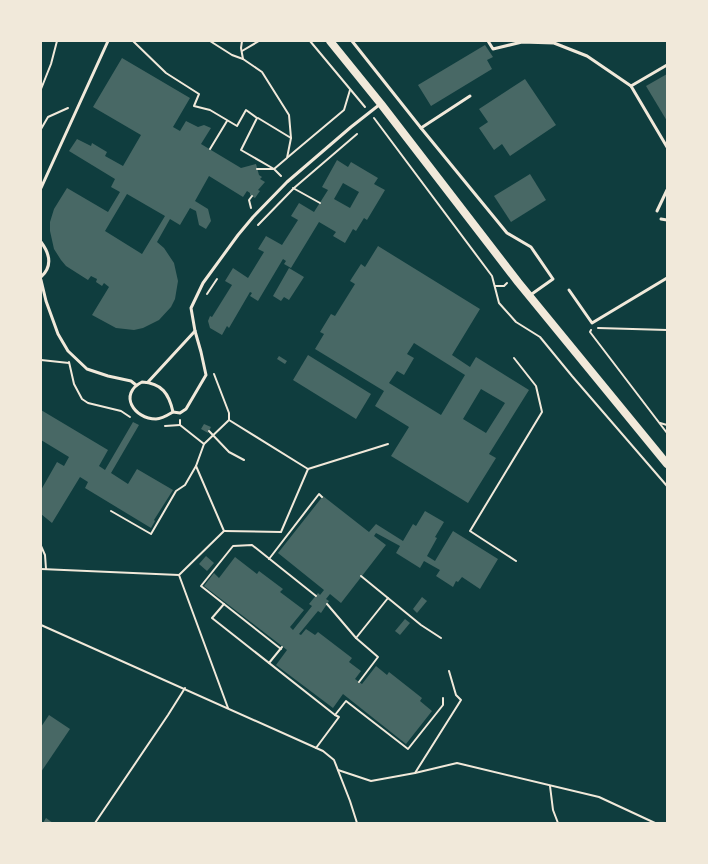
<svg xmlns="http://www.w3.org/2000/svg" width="708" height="864" font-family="'Sofia Sans Condensed',sans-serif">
	<rect width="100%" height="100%" fill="#0f3d3e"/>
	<g fill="#486865" fill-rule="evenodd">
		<path d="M485 45 493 57 487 60 492 69 431 106 418 85Z"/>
		<path d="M122 58 190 98 173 127 180 131 186 121 198 127 204 125 211 128 201 144 241 168 256 164 259 175 262 177 260 179 265 182 258 190 260 191 255 198 250 195V193L247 191 243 197 209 176 195 201 208 209 211 221 206 229 199 225 196 211 190 208 180 225 170 219 157 242 164 248 174 263 178 281 175 299 171 307 159 320 143 328 134 330 116 328 92 315 109 287 104 283 102 286 96 282 97 279 91 276 88 280 66 266 61 260 54 249 50 231V222L54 209 67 188 108 212 120 192 111 187 115 179 69 151 77 139 91 146 92 143 107 152 105 156 123 166 141 135 93 107ZM127 194 165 216 142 254 105 231Z"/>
		<path d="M667 74V121L646 86Z"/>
		<path d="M525 79 556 125 510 156 502 144 494 150 479 128 488 122 479 109Z"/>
		<path d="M337 160 348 167 351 162 378 178 374 184 385 190 367 220 364 218 356 231 353 229 345 243 333 236 336 232 319 222 291 268 284 264 286 261 283 259 258 301 250 296 252 293 250 292 229 328 227 326 222 335 210 328 208 321 210 316 212 317 232 285 225 281 233 268 248 278 264 252 258 249 266 236 282 245 298 220 291 216 299 203 314 212 328 190 322 187ZM343 183 359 192 350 208 334 199Z"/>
		<path d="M530 174 546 200 511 222 494 196Z"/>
		<path d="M378 246 480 309 452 355 470 367 476 357 529 390 489 454 496 458 468 503 391 456 409 427 375 406 384 391 315 349 324 334 320 332 331 314 335 316 355 284 350 281 361 264 365 267ZM414 343 465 375 441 415 389 383 397 371 404 375 414 358 407 354ZM481 389 505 403 486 433 463 419Z"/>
		<path d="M289 268 304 277 289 300 284 297 281 301 273 296Z"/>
		<path d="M308 355 371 394 356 419 293 380Z"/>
		<path d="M279 356 287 361 285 364 277 359Z"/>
		<path d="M41 410 108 450 99 466 105 470 133 422 139 425 111 473 128 484 137 469 173 490 154 520 155 521 151 528 85 488 88 482 80 477 52 523 41 514V490L57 462 64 466 69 457 41 440Z"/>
		<path d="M204 424 211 427 208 433 201 429Z"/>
		<path d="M323 496 369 532 376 524 403 541 413 524 416 526 425 511 444 522 435 537 437 538 427 556 435 561 453 531 498 559 480 589 462 577 458 582 456 581 453 587 436 576 440 570 424 561 420 568 396 553 400 546 376 533 374 536 386 545 341 603 330 594 326 599 329 601 321 613 318 611 299 634 301 635 306 629 315 635 318 632 352 658 349 662 361 671 355 679 362 684 376 666 387 675 389 672 422 698 420 701 432 711 406 744 343 694 333 708 276 665 287 650 204 586 214 573 219 578 235 557 257 574 259 571 283 589 280 592 304 610 290 627 293 630 312 606 309 604 318 593 320 595 324 590 278 553Z"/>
		<path d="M206 556 214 563 207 571 199 564Z"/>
		<path d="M422 597 427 601 417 613 413 609Z"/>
		<path d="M405 619 410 623 400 635 395 631Z"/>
		<path d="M49 715 70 729 41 772V727Z"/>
		<path d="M46 818 53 823H43Z"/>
	</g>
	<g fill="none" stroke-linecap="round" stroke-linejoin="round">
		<g stroke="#f1e9da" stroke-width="2">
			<path d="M133 41 166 73 199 94 194 106 210 110 237 126 246 110 257 118 241 150 274 169H257"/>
			<path d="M210 41 232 55 243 59 262 72 289 115 291 138 287 158 274 169 281 176"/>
			<path d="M242 41 241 48 243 59"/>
			<path d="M310 41 365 107"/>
			<path d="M242 51 259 41"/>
			<path d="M41 89 51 64 57 41"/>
			<path d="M258 118 291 138"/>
			<path d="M374 118 492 276 499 303 516 322 540 337 572 376 667 486"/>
			<path d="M41 129 48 117 68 108"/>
			<path d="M210 149 227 121"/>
			<path d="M288 157 344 110 350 90"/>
			<path d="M293 188 320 203"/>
			<path d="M251 208 249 200 252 196"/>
			<path d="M258 225 294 188 357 134"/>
			<path d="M495 286H504L507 283"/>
			<path d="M207 294 217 279"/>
			<path d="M598 328 667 330"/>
			<path d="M591 330 590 332 667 433"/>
			<path d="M514 358 536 386 542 412 470 531 516 561"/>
			<path d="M41 360 69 363"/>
			<path d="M69 362 74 384 82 399 88 403 121 411 130 417"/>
			<path d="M214 374 229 413V420"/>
			<path d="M180 420V425L204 444"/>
			<path d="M660 423 667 425"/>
			<path d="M165 426 180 425"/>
			<path d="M209 431 229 452 244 460"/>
			<path d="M111 511 151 534 176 491 185 485 196 466"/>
			<path d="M224 531 281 532 308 469"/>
			<path d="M41 546 45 555 46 569"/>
			<path d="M269 559 319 494 322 497"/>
			<path d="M41 569 179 575"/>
			<path d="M361 576 421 625 441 638"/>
			<path d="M224 604 212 618 335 715 346 701 408 749 443 705V698"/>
			<path d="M327 604 356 638 388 598"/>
			<path d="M41 625 323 751 334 760 350 801 357 823"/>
			<path d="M356 638 378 657 359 682"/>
			<path d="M281 649 201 586 233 546 252 545 316 596"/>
			<path d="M269 663 282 647"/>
			<path d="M228 708 179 575 224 531 196 466 204 444 229 420 308 469 388 444"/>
			<path d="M316 748 339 717 335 715"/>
			<path d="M338 770 371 781 415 773 457 763 599 797 655 823"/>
			<path d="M415 773 461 700 456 695 449 671"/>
			<path d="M550 786 553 810 558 823"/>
			<path d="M95 823 168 715 185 688"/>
		</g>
		<g stroke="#f1e9da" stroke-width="3">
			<path d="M352 41 421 128 507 233 531 247 553 279 529 296"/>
			<path d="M488 41 493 49 522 42 554 43 587 56 631 86"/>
			<path d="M667 65 631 86 667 147"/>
			<path d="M421 128 470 96"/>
			<path d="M41 188 108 41"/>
			<path d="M657 211 667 190"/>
			<path d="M661 219 667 220"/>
			<path d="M41 242C50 254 53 266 41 277"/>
			<path d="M41 280 46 301 58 334 68 351 87 369 108 376 131 381 136 385"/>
			<path d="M569 290 592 323 667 278"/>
			<path d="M142 382C162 383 169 394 173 412 168 415 162 419 156 419 134 419 118 394 142 382Z"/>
			<path d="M148 382 195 331"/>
			<path d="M173 412 180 413 186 409 206 375 201 352 195 331 191 308 203 283 238 235 253 217 287 182 351 127 379 105"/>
		</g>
		<path stroke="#f1e9da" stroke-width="8" d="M330 41 381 104 518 282 667 464"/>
	</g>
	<rect width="708" height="864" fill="none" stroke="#f1e9da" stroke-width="84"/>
</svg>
